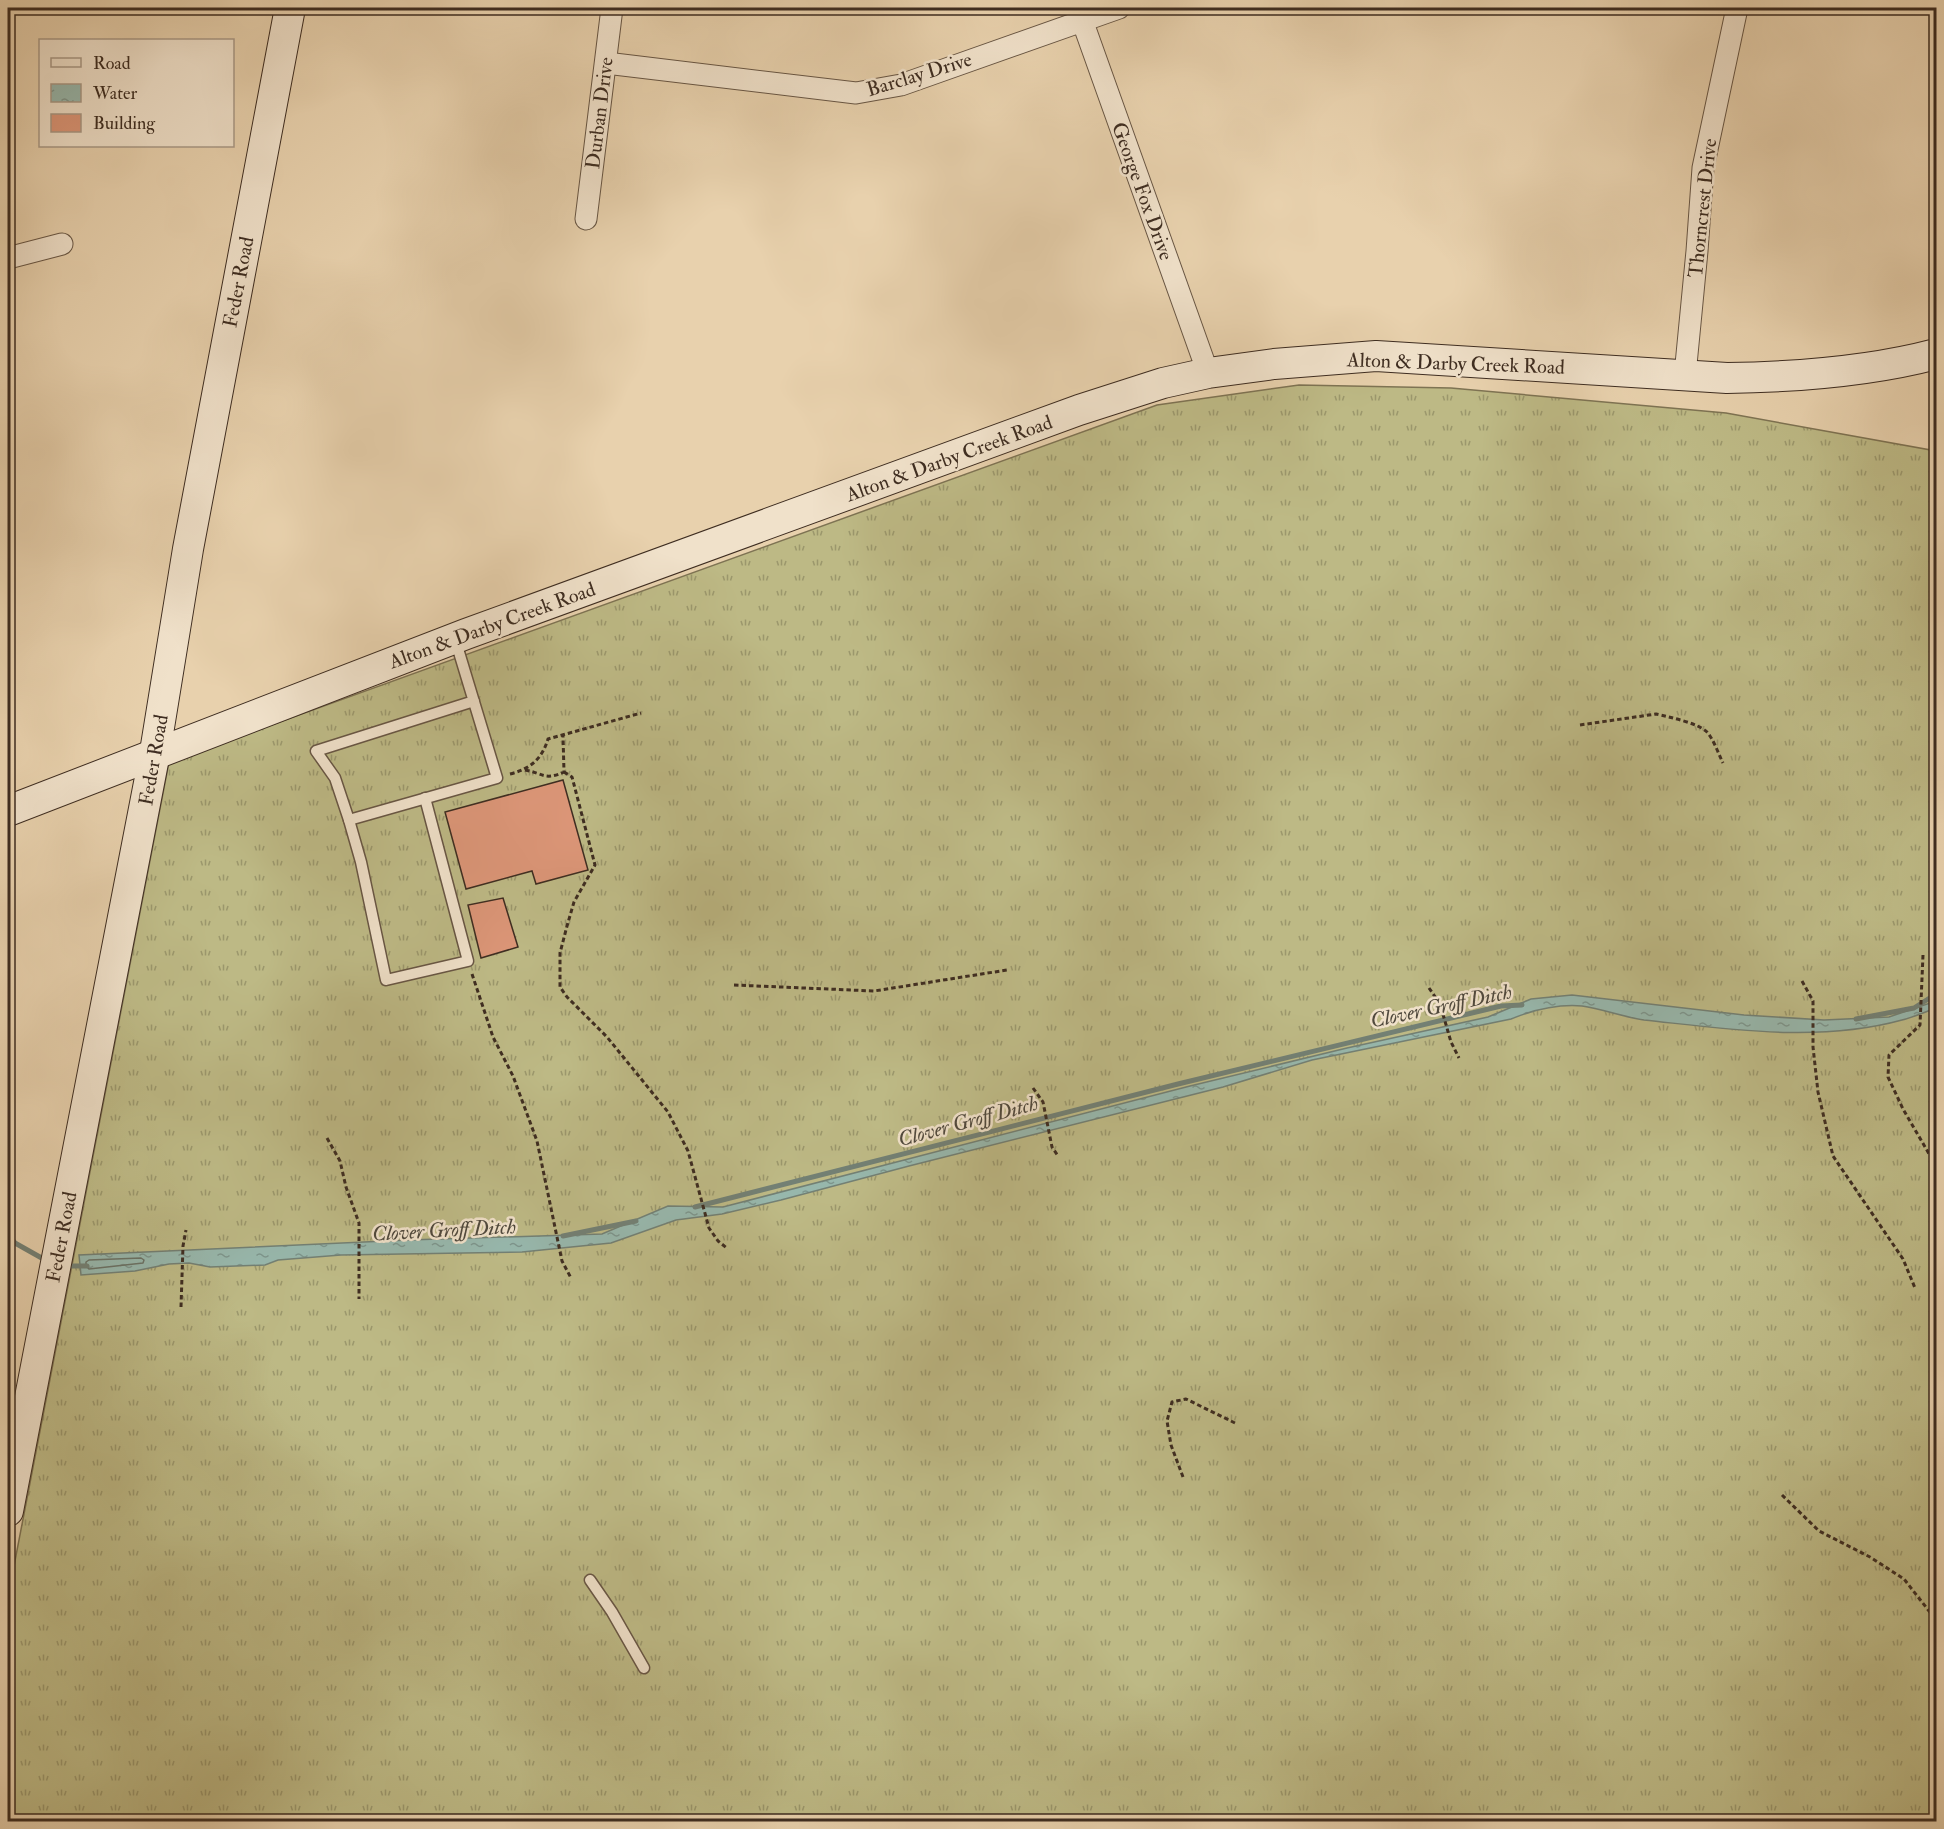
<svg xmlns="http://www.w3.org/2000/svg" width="1944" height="1829" font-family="'IM FELL Double Pica',serif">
	<defs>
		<pattern id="grass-tufts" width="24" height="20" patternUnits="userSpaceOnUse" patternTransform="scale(1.5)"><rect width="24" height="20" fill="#bdb985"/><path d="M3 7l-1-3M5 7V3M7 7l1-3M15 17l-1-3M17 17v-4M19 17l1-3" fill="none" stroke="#9b976c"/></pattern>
		<pattern id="water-ripples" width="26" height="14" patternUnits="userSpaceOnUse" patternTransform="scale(1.5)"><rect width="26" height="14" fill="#97b7ac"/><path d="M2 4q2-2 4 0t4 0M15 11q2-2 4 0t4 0" fill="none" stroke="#7d958c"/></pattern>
	</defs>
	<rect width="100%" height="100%" fill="#e8d1ad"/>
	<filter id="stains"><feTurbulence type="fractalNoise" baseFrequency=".00333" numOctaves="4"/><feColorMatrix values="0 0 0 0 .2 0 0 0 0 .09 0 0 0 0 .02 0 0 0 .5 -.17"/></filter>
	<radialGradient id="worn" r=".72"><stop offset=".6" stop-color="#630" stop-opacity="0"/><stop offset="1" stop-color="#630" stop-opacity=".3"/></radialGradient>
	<path fill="url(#grass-tufts)" stroke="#7e7353" stroke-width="1.5" d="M1299 385 1451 388 1726 413 1936 451V1821L8 1822V1597L169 762 1157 405Z"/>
	<path fill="url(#water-ripples)" stroke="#738074" stroke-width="1.5" d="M1572 995 1744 1015 1824 1020 1889 1017 1936 1001V1008C1925 1012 1914 1017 1902 1020 1818 1043 1729 1029 1644 1020 1623 1017 1603 1009 1582 1006 1558 1004 1533 1010 1511 1019L1312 1060 1223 1087 909 1166 781 1200 722 1214 676 1220 611 1243 522 1252 341 1255 278 1260 265 1265 210 1267 189 1263 169 1264 135 1271 81 1275 79 1255 408 1240 602 1234 668 1206 723 1207 1190 1086 1347 1048 1488 1017 1531 999Z"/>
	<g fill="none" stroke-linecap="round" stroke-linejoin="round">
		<path stroke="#6a7266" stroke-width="1.5" d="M141 1258 144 1260 143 1263 89 1269 86 1266V1262L89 1260Z"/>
		<g stroke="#738074" stroke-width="5">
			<path d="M1856 1019 1914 1008 1936 994"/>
			<path d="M695 1207 1178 1084 1501 1006 1522 1005"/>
			<path d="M8 1235 15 1243 47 1261"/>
			<path d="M563 1236 636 1221"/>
			<path d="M64 1266H87"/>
		</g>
	</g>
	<g fill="#dc9678" stroke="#3e2d21" stroke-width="1.5">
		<path d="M563 780 588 870 536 884 532 871 466 889 445 812Z"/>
		<path d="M503 898 518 947 481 958 468 905Z"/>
	</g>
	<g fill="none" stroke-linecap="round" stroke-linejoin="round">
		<g stroke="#685644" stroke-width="13">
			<g id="lane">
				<path d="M455 639 497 778 349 820 335 778 316 751 474 701"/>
				<path d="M349 820 361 862 386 980 468 961 425 798"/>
				<path d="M590 1580 612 1612 644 1668"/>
			</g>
		</g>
		<g stroke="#685644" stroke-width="23">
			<g id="street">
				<path d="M1079 8 1082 20 1208 373"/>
				<path d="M606 63 856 93 901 85 1119 8"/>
				<path d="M586 219 612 8"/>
				<path d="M8 258 62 244"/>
				<path d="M1685 375 1697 251 1703 168 1737 8"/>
			</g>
		</g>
		<g stroke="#3e2d21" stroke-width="32">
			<g id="secondary">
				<path d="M8 811 466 634 1079 410 1163 383 1208 373 1274 364 1376 356 1727 378C1797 377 1868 372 1936 354"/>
				<path d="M8 1511 155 752 188 549 290 8"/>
			</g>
		</g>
		<g stroke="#3e2d21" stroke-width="3" stroke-dasharray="4.5 3" stroke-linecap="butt">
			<path d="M1580 725 1656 714C1669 717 1698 723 1707 732 1714 740 1718 753 1723 763"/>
			<path d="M525 770C543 773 544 781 564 772L563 736"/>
			<path d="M564 772 572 777 595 865 574 902 567 926 560 953V987L567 997 607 1037 668 1112 688 1151 709 1228 718 1241 728 1249"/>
			<path d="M510 774C530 769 542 759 548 739L641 713"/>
			<path d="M1923 955 1920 1025 1889 1055 1888 1077 1903 1109 1932 1159 1936 1162"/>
			<path d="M472 974 493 1037 513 1076 537 1141 562 1261 571 1278"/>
			<path d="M1802 981 1813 1001V1047L1818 1092 1833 1156 1903 1259 1915 1288"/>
			<path d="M734 985 874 991 1007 970"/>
			<path d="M1429 988 1440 1004 1451 1042 1459 1058"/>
			<path d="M1033 1088 1043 1102 1052 1147 1058 1156"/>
			<path d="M327 1138 340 1161 346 1187 359 1223V1299"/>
			<path d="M181 1307 183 1246 186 1230"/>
			<path d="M1183 1477 1171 1445 1167 1421 1172 1402 1186 1399 1235 1423"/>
			<path d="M1782 1495 1819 1531 1870 1557 1904 1579 1936 1620"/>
		</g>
		<use href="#lane" stroke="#f0e1ca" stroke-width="10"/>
		<use href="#street" stroke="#f0e1ca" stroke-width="21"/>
		<use href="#secondary" stroke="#f0e1ca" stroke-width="30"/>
	</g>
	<g text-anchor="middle" stroke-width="5" stroke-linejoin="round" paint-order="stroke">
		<g font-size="20" fill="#3e2d21" stroke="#f0e1ca">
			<text transform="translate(919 74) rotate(-17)" y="7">Barclay Drive</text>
			<text transform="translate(599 113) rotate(-83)" y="7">Durban Drive</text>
			<text transform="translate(1143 191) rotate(70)" y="7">George Fox Drive</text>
			<text transform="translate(1702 208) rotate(-84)" y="7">Thorncrest Drive</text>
			<text transform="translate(238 282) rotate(-79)" y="7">Feder Road</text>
			<text transform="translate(1456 363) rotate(2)" y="7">Alton &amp; Darby Creek Road</text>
			<text transform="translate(949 458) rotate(-20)" y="7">Alton &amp; Darby Creek Road</text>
			<text transform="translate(492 625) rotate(-20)" y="7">Alton &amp; Darby Creek Road</text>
			<text transform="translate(153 760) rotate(-80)" y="7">Feder Road</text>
			<text transform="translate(61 1237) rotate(-79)" y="7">Feder Road</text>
		</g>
		<g font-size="21" font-style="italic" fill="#50493d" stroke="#f0e1ca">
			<text transform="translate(1441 1006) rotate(-12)" y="7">Clover Groff Ditch</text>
			<text transform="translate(968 1121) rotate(-15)" y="7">Clover Groff Ditch</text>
			<text transform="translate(444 1230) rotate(-3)" y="7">Clover Groff Ditch</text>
		</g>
	</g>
	<rect width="1944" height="1829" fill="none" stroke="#e8d1ad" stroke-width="30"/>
	<rect x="9" y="9" width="1926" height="1811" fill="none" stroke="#3e2d21" stroke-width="3"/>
	<rect x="15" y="15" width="1914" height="1799" fill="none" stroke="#3e2d21" stroke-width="1.5"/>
	<rect x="39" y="39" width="195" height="108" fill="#f0e1ca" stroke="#a99986" stroke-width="1.5"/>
	<rect x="51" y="58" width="30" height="9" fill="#f0e1ca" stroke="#a99986" stroke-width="1.5"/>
	<text x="93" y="69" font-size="18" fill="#3e2d21">Road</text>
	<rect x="51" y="84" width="30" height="18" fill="url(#water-ripples)" stroke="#a99986" stroke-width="1.5"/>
	<text x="93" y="99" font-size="18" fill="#3e2d21">Water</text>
	<rect x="51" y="114" width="30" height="18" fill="#dc9678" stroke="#a99986" stroke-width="1.5"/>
	<text x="93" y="129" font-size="18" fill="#3e2d21">Building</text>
	<rect width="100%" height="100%" filter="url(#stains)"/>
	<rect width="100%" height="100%" fill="url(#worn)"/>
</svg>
